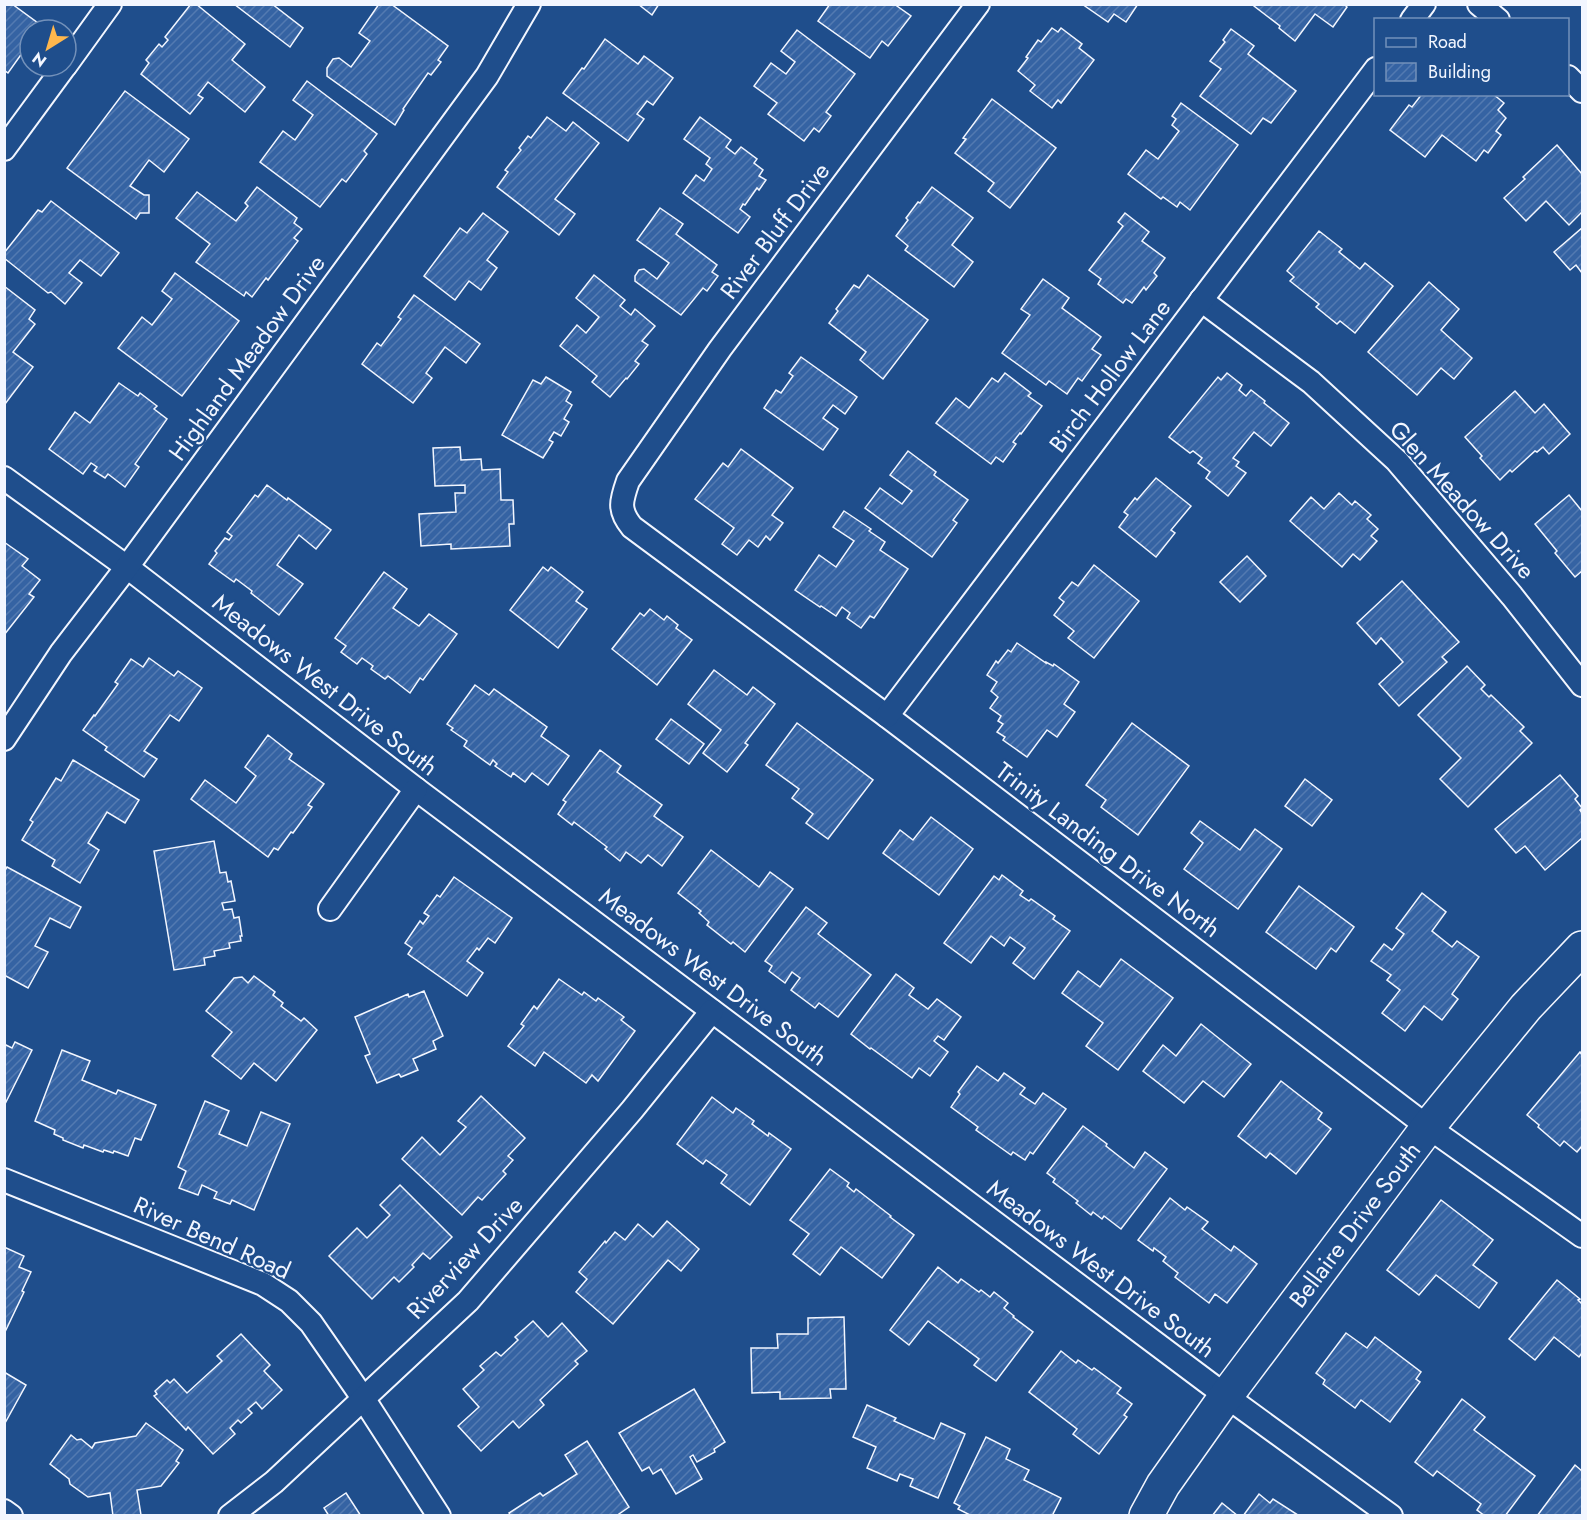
<svg xmlns="http://www.w3.org/2000/svg" width="1587" height="1520" font-family="Jost,sans-serif">
	<defs>
		<pattern id="building-hatch" width="6" height="6" patternUnits="userSpaceOnUse" patternTransform="scale(1.5)"><rect width="6" height="6" fill="#3563a3"/><path d="M-1 1l2-2M0 6l6-6M5 7l2-2" fill="none" stroke="#537ab1"/></pattern>
	</defs>
	<rect width="100%" height="100%" fill="#1f4e8c"/>
	<g fill="url(#building-hatch)" stroke="#f2f6ff" stroke-width="1.5">
		<path d="M4 4H12L42 26 39 30H30V42L8 73 4 70Z"/>
		<path d="M191 4H196L245 44 232 60 265 87 245 112 208 82 198 95 203 98 190 114 141 74 149 63 146 60 159 44 162 47 168 40 165 37Z"/>
		<path d="M234 4H272L303 28 290 47Z"/>
		<path d="M379 4H391L448 46 438 60 441 62 431 75 428 73 403 109 404 110 395 125 327 76V68L333 59 339 58 351 67 370 41 359 33Z"/>
		<path d="M638 4H659L652 15Z"/>
		<path d="M830 4H894L911 16 888 46 882 41 870 58 818 21Z"/>
		<path d="M1082 4H1138L1126 22 1114 14 1108 22Z"/>
		<path d="M1255 4H1344L1347 7 1333 27 1315 14 1295 41 1279 28 1280 26 1254 6Z"/>
		<path d="M1052 28 1058 32 1061 28 1082 44 1079 48 1094 60 1061 103 1058 100 1052 108 1030 91 1035 85 1018 71 1028 58 1026 57 1038 40 1041 42Z"/>
		<path d="M1231 29 1254 46 1248 54 1296 91 1271 123 1263 118 1251 134 1200 96 1221 69 1210 61 1225 42 1223 40Z"/>
		<path d="M797 30 855 74 826 112 831 116 819 132 814 128 804 141 768 114 777 103 754 86 771 63 786 74 795 62 781 51Z"/>
		<path d="M605 39 638 64 644 56 673 78 653 105 647 101 637 114 644 119 628 141 563 93 582 68 584 69Z"/>
		<path d="M307 81 377 134 364 151 367 154 346 182 342 179 320 207 260 162 283 131 295 140 313 115 293 100Z"/>
		<path d="M125 91 189 139 164 172 149 160 130 186 144 195H149V213H140L136 219 67 168Z"/>
		<path d="M1422 94H1493L1504 103 1498 110 1506 118 1496 131 1501 135 1488 153 1484 150 1476 161 1442 135 1425 157 1390 130 1409 105 1412 107Z"/>
		<path d="M992 99 1056 148 1010 208 988 191 994 183 955 153 966 139 963 138Z"/>
		<path d="M1181 103 1238 145 1190 210 1180 202 1177 207 1163 197 1161 199 1128 174 1146 150 1158 159 1179 131 1172 125 1176 119 1172 116Z"/>
		<path d="M547 117 566 131 573 122 599 143 555 199 575 214 559 235 497 187 508 172 505 170 521 150 519 148 528 136 531 138Z"/>
		<path d="M700 117 731 140 726 147 735 154 741 147 757 159 754 163 763 170 759 176 766 180 759 190 757 188 745 205 743 204 740 209 750 217 738 233 683 193 696 175 704 181 712 169 706 164 710 158 684 139Z"/>
		<path d="M1557 145 1582 174V212L1569 225 1546 201 1526 221 1504 198 1525 179 1523 177Z"/>
		<path d="M257 187 297 218 294 223 302 229 294 238 298 241 268 280 266 278 252 297 246 292 244 296 196 262 210 244 176 218 197 192 236 221 248 206 245 203Z"/>
		<path d="M932 187 973 218 952 245 973 262 954 287 905 250 908 246 896 236 908 220 906 218 918 202 920 203Z"/>
		<path d="M51 201 119 253 101 276 80 260 69 273 82 283 65 304 51 292 48 293 4 258V253L38 210 42 212Z"/>
		<path d="M660 208 683 224 676 234 717 265 712 272 718 276 707 291 703 288 681 315 635 281V276L639 270 644 269 657 279 669 263 637 240Z"/>
		<path d="M483 213 508 232 487 260 497 268 481 290 469 281 455 300 424 276 460 228 467 233Z"/>
		<path d="M1125 213 1149 232 1142 241 1165 258 1154 273 1157 276 1146 290 1144 287 1132 303 1126 299 1123 303 1098 284 1101 279 1089 270 1123 226 1118 222Z"/>
		<path d="M1582 228V273L1576 265 1570 270 1554 252Z"/>
		<path d="M1319 231 1342 249 1339 252 1360 269 1365 263 1393 286 1355 333 1340 321 1337 324 1316 307 1319 304 1290 281 1294 277 1287 271Z"/>
		<path d="M175 273 239 321 182 396 118 348 142 317 152 325 172 299 162 291Z"/>
		<path d="M594 275 625 300 620 306 631 315 635 309 655 326 642 341 648 345 635 361 639 364 627 379 626 378 610 397 592 382 597 376 560 346 577 325 586 333 599 317 576 298Z"/>
		<path d="M868 275 928 320 883 379 860 360 866 352 829 323 838 311 836 309 854 285 859 288Z"/>
		<path d="M1043 279 1069 298 1062 308 1101 337 1092 349 1101 355 1082 381 1078 378 1067 394 1049 381 1046 385 1002 353 1030 315 1021 309Z"/>
		<path d="M1429 282 1459 309 1441 330 1472 358 1454 379 1441 368 1417 395 1368 352Z"/>
		<path d="M4 286 35 310 29 319 35 324 13 352 33 367 5 404Z"/>
		<path d="M414 295 480 344 466 363 445 347 426 373 432 378 413 403 362 364 377 343 381 346 401 319 398 317Z"/>
		<path d="M801 357 857 397 845 414 833 405 823 418 838 429 823 450 764 408 776 390 781 393 793 376 789 373Z"/>
		<path d="M1005 373 1031 393 1028 396 1042 406 1021 434 1020 433 1013 442 1016 444 1003 462 996 457 991 464 936 423 956 398 969 408 992 378 998 382Z"/>
		<path d="M1227 373 1242 385 1239 390 1246 396 1251 390 1265 401 1264 403 1289 423 1271 446 1254 432 1233 458 1239 462 1236 466 1246 473 1228 496 1206 478 1210 472 1198 463 1202 458 1193 451 1190 453 1169 437 1218 377 1221 380Z"/>
		<path d="M546 377 571 392 566 401 572 405 564 419 569 422 561 436 554 432 549 440 553 442 543 458 502 435 533 380 541 384Z"/>
		<path d="M119 383 138 396 140 393 157 406 154 409 167 419 135 464 139 467 125 487 108 474 105 478 94 471 97 467 91 463 83 474 49 449 75 412 90 423Z"/>
		<path d="M1515 391 1535 413 1544 404 1570 434 1549 454 1543 447 1537 452 1535 451 1512 472 1510 470 1500 480 1480 458 1482 456 1465 437Z"/>
		<path d="M460 447 461 460 481 459 482 470 500 469 501 500H513L514 524H509L510 546 451 549V544L421 546 419 514 456 512 455 493H465V485L435 486 433 448Z"/>
		<path d="M741 449 793 488 772 515 783 523 770 540 766 536 758 547 749 540 737 555 722 544 734 528 695 499 723 463 728 467Z"/>
		<path d="M908 451 936 472 934 475 968 500 953 520 957 523 932 557 865 508 880 488 902 504 912 491 890 475Z"/>
		<path d="M1156 478 1191 506 1171 530 1175 533 1156 557 1119 527 1128 515 1124 512 1135 498 1137 500Z"/>
		<path d="M267 485 287 500 288 498 331 530 316 549 299 535 277 565 303 584 279 615 251 593 252 591 236 579 234 582 209 564 217 553 215 551 225 538 229 540 232 536 227 532 255 495 258 497Z"/>
		<path d="M1339 493 1352 505 1355 501 1371 515 1367 519 1378 529 1371 536 1377 541 1360 560 1353 554 1342 567 1290 521 1311 497 1324 509Z"/>
		<path d="M1569 495 1582 511V571L1575 577 1555 553 1557 551 1535 524Z"/>
		<path d="M844 511 871 529 869 531 885 542 880 550 908 569 874 618 870 616 861 628 847 618 850 613 842 607 836 616 821 606 820 607 795 590 819 555 836 567 854 541 833 527Z"/>
		<path d="M4 542 28 559 22 566 40 580 29 594 34 597 4 635Z"/>
		<path d="M1247 556 1266 576 1240 602 1220 582Z"/>
		<path d="M1094 565 1139 601 1094 658 1068 638 1074 631 1054 615 1064 602 1059 598 1072 582 1078 586Z"/>
		<path d="M543 567 548 571 551 567 583 592 576 601 587 609 558 648 510 610Z"/>
		<path d="M384 572 407 589 393 608 419 626 429 614 457 634 423 680 420 678 410 693 388 676 385 679 371 669 373 666 362 658 357 664 341 652 346 646 335 638Z"/>
		<path d="M1402 581 1459 642 1442 657 1447 662 1399 706 1379 684 1403 662 1381 638 1376 644 1357 623Z"/>
		<path d="M650 609 664 620 667 616 678 625 676 628 692 640 657 685 612 649 640 613 644 616Z"/>
		<path d="M1017 643 1046 663V662L1053 666 1054 664 1079 682 1064 704 1075 712 1057 737 1047 730 1027 757 1003 740 1005 737 997 732 1003 724 998 721 1001 716 990 708 998 697 991 691 997 682 987 675 996 661 998 663 1008 650 1011 652Z"/>
		<path d="M149 658 174 676 178 671 202 688 179 721 170 715 144 751 157 759 144 777 105 750 107 747 83 730 94 715 95 716 118 684 115 682 131 659 143 667Z"/>
		<path d="M1467 666 1485 685 1481 689 1489 697 1491 695 1524 727 1520 731 1532 743 1468 807 1440 779 1461 758 1418 715Z"/>
		<path d="M714 670 747 695 753 687 775 704 745 743 748 745 727 772 703 753 721 730 688 704Z"/>
		<path d="M475 685 489 695 494 689 547 727 541 736 569 756 548 785 532 773 525 782 513 773 511 777 495 766 497 764 493 760 490 765 464 746 467 741 451 730 453 728 447 724Z"/>
		<path d="M671 719 704 744 689 764 656 739Z"/>
		<path d="M797 723 873 780 828 839 806 823 813 814 792 798 799 789 766 765Z"/>
		<path d="M1132 723 1189 766 1138 835 1101 807 1106 800 1086 785Z"/>
		<path d="M268 735 292 754 289 759 324 784 308 805 312 807 293 833 291 832 278 850 274 848 268 857 191 799 205 780 236 803 256 776 245 767Z"/>
		<path d="M600 750 621 766 617 772 662 805 654 816 683 837 662 866 648 855 641 863 626 852 620 861 605 849 607 847 574 822 572 825 558 814 566 802 563 800Z"/>
		<path d="M73 760 139 800 125 823 107 812 88 843 99 850 80 883 52 866 55 860 22 840 33 822 30 820 56 778 61 781Z"/>
		<path d="M1560 775 1578 796 1575 799 1582 808 1580 810 1582 813V838L1545 870 1525 846 1516 853 1495 829Z"/>
		<path d="M1305 779 1332 800 1312 826 1285 806Z"/>
		<path d="M931 817 973 849 939 895 883 853 900 830 913 840Z"/>
		<path d="M1200 821 1240 850 1255 829 1282 849 1238 909 1184 869 1203 843 1191 833Z"/>
		<path d="M214 841 220 873 226 872 228 882 231 881 235 901 222 903 224 910 232 909 234 918 239 917 242 936H240L241 941 229 943 230 948 214 951 215 956 204 958 205 965 174 970 154 851Z"/>
		<path d="M711 850 759 887 770 872 793 889 745 952 733 942 731 944 707 925 709 922 699 913 701 911 678 893Z"/>
		<path d="M7 867 81 907 70 928 50 918 35 946 48 952 28 988 4 975V872Z"/>
		<path d="M1002 875 1023 891 1020 895 1029 901 1031 899 1055 916 1053 919 1070 931 1034 979 1013 963 1025 948 1010 937 1004 946 991 936 971 963 944 943 994 876 999 880Z"/>
		<path d="M454 877 512 918 495 943 488 938 479 950 477 948 467 961 483 973 467 996 408 954 412 948 405 943 420 921 423 924 429 916 424 913 437 895 440 897Z"/>
		<path d="M1299 886 1354 927 1336 952 1331 948 1316 969 1266 932Z"/>
		<path d="M1422 893 1446 912 1432 931 1452 947 1457 941 1479 957 1452 994 1458 999 1442 1020 1424 1006 1405 1031 1382 1013 1400 990 1387 980 1391 975 1371 961 1384 944 1392 950 1404 934 1396 928Z"/>
		<path d="M806 907 827 923 818 934 871 975 838 1017 819 1003 815 1008 791 990 800 978 792 972 785 983 769 971 772 966 765 961Z"/>
		<path d="M1121 959 1173 998 1118 1070 1086 1046 1103 1023 1062 993 1078 971 1100 987Z"/>
		<path d="M896 974 914 988 909 995 928 1009 937 999 961 1017 944 1040 938 1036 934 1041 948 1052 930 1076 919 1068 912 1078 871 1048 870 1049 851 1034Z"/>
		<path d="M254 976 275 992 273 995 283 1003 281 1006 301 1021 304 1018 317 1030 276 1081 254 1063 241 1079 212 1056 232 1032 206 1011 234 978 242 977 248 983Z"/>
		<path d="M559 979 582 995 584 992 596 1001 598 998 624 1017 621 1020 635 1031 598 1081 592 1075 586 1083 544 1052 535 1066 508 1046 524 1026 521 1024 534 1006 537 1009Z"/>
		<path d="M424 991 443 1036 433 1041 436 1049 413 1059 418 1070 401 1077 399 1074 377 1083 365 1056 370 1054 355 1017 408 994 409 997Z"/>
		<path d="M1201 1024 1251 1064 1224 1097 1203 1081 1184 1103 1143 1071 1163 1045 1176 1056Z"/>
		<path d="M15 1042 32 1050 4 1106V1044L12 1048Z"/>
		<path d="M62 1050 90 1061 82 1080 116 1094 118 1090 156 1105 141 1140 135 1138 128 1156 114 1151 113 1153 104 1150 103 1152 84 1145 83 1148 63 1140V1138L54 1134 55 1130 35 1121Z"/>
		<path d="M1580 1052 1582 1055V1146L1577 1152 1564 1141 1560 1146 1538 1127 1539 1125 1527 1115Z"/>
		<path d="M977 1066 998 1081 1004 1073 1025 1088 1020 1094 1035 1104 1043 1093 1066 1109 1033 1154 1030 1152 1025 1160 1013 1152 1011 1155 976 1130 978 1127 951 1107 960 1094 958 1092Z"/>
		<path d="M1281 1081 1322 1113 1318 1119 1331 1129 1296 1174 1270 1153 1266 1158 1238 1136Z"/>
		<path d="M481 1096 525 1138 508 1156 513 1160 503 1171 506 1174 482 1200 478 1197 462 1215 402 1159 422 1137 440 1155 466 1127 458 1121Z"/>
		<path d="M712 1097 733 1113 736 1108 754 1121 752 1124 768 1136 769 1133 791 1149 750 1205 721 1183 727 1175 706 1160 703 1164 677 1144Z"/>
		<path d="M205 1101 229 1111 219 1134 247 1146 261 1112 290 1124 254 1210 232 1200 230 1204 214 1198 217 1192 202 1185 198 1195 179 1188 186 1171 178 1167Z"/>
		<path d="M1083 1126 1107 1144 1106 1146 1134 1168 1145 1152 1167 1169 1121 1229 1104 1216 1102 1219 1093 1212 1091 1215 1076 1203 1078 1201 1053 1182 1055 1179 1047 1173Z"/>
		<path d="M830 1169 849 1183 847 1186 854 1192 856 1189 891 1216 890 1217 914 1235 882 1278 841 1247 820 1275 793 1254 809 1234 790 1220Z"/>
		<path d="M400 1185 452 1237 430 1259 423 1253 412 1265 414 1267 399 1282 394 1277 372 1299 329 1256 357 1228 367 1238 390 1215 380 1205Z"/>
		<path d="M1170 1198 1185 1210 1187 1207 1208 1222 1202 1229 1231 1251 1234 1246 1257 1264 1227 1303 1215 1294 1209 1303 1175 1277 1178 1273 1163 1261 1166 1257 1154 1248 1153 1251 1138 1240Z"/>
		<path d="M1441 1200 1493 1240 1473 1265 1497 1283 1479 1308 1436 1275 1419 1295 1387 1270Z"/>
		<path d="M667 1221 699 1249 681 1271 668 1260 613 1324 576 1292 587 1279 579 1272 605 1241 606 1243 615 1232 625 1240 638 1224 653 1237Z"/>
		<path d="M4 1247 24 1256 19 1267 31 1272 22 1291 24 1292 4 1334Z"/>
		<path d="M938 1267 958 1283 961 1279 979 1292 981 1290 990 1297 994 1292 1008 1303 1004 1308 1014 1316 1013 1317 1033 1332 996 1381 974 1365 979 1359 928 1321 909 1345 890 1330Z"/>
		<path d="M1557 1280 1580 1299 1578 1300 1582 1304V1353L1579 1357 1554 1337 1535 1360 1509 1339Z"/>
		<path d="M844 1317 846 1389H830L831 1398 780 1399V1392L752 1393 751 1348H778L777 1334H808V1318Z"/>
		<path d="M533 1321 548 1337 562 1323 587 1351 575 1361 578 1364 540 1400 544 1405 519 1428 513 1421 481 1451 458 1426 479 1407 463 1389 484 1370 480 1366 496 1352 501 1356 518 1340 515 1337Z"/>
		<path d="M1346 1333 1367 1348 1375 1337 1421 1372 1416 1379 1420 1382 1390 1422 1361 1400 1355 1408 1323 1384 1325 1380 1316 1373Z"/>
		<path d="M241 1334 270 1365 264 1371 282 1390 262 1409 256 1402 248 1409 252 1413 241 1423 238 1420 230 1428 235 1434 213 1454 188 1427 186 1430 154 1396 157 1394 155 1391 167 1380 170 1383 174 1379 187 1393 222 1361 217 1356Z"/>
		<path d="M1061 1351 1076 1363 1078 1360 1092 1370 1094 1368 1121 1388 1117 1393 1132 1404 1124 1415 1127 1417 1099 1454 1073 1434 1077 1429 1029 1392Z"/>
		<path d="M4 1372 26 1385 5 1423H4Z"/>
		<path d="M694 1389 725 1442 714 1449 715 1452 697 1462 693 1455 690 1457 702 1479 676 1494 661 1469 653 1474 649 1467 642 1471 619 1433Z"/>
		<path d="M1462 1399 1485 1417 1474 1430 1535 1476 1505 1516H1485L1477 1510 1481 1504 1437 1471 1433 1476 1415 1462Z"/>
		<path d="M867 1405 896 1418 894 1421 934 1439 941 1423 965 1434 938 1498 910 1486 913 1479 900 1474 897 1481 867 1468 876 1447 853 1437Z"/>
		<path d="M146 1423 183 1450 176 1461 179 1463 161 1486 137 1490 141 1515 113 1516 110 1493 88 1497 70 1484 69 1479 50 1464 71 1435 77 1440 81 1439 92 1448 95 1443 136 1436Z"/>
		<path d="M986 1437 1010 1449 1006 1459 1029 1470 1024 1480 1061 1498 1052 1516H972L958 1509 960 1506 954 1503Z"/>
		<path d="M587 1441 629 1507 616 1516H511L509 1513 540 1493 543 1496 577 1474 565 1455Z"/>
		<path d="M1575 1465 1582 1471V1516H1537Z"/>
		<path d="M346 1493 361 1516H329L324 1508Z"/>
		<path d="M1259 1494 1270 1503 1273 1499 1298 1515 1243 1516Z"/>
		<path d="M1222 1503 1238 1516H1212Z"/>
	</g>
	<g fill="none" stroke-linecap="round" stroke-linejoin="round">
		<g stroke="#f2f6ff" stroke-width="26">
			<g id="street">
				<path d="M978 4 720 349 628 481C621 501 618 510 632 527L887 716 1428 1127 1582 1236"/>
				<path d="M1479 4 1498 20"/>
				<path d="M1412 20 1424 4"/>
				<path d="M66 65 110 4"/>
				<path d="M1568 77 1582 91"/>
				<path d="M4 149 65 66"/>
				<path d="M1201 300 1311 382 1397 461 1512 596 1582 685"/>
				<path d="M4 478 127 567 416 789 1226 1396 1391 1516"/>
				<path d="M887 716 1376 69"/>
				<path d="M4 739 61 653 127 567 487 76 529 4"/>
				<path d="M330 909 416 789"/>
				<path d="M4 1180 263 1284 289 1301 311 1323 363 1398 439 1516"/>
				<path d="M4 1511 11 1516"/>
				<path d="M230 1516 274 1482 468 1301 632 1110 712 1011"/>
			</g>
		</g>
		<g stroke="#f2f6ff" stroke-width="36">
			<path id="secondary" d="M1146 1516 1163 1485 1226 1396 1428 1127 1526 1007 1582 948"/>
		</g>
		<use href="#street" stroke="#1f4e8c" stroke-width="22"/>
		<use href="#secondary" stroke="#1f4e8c" stroke-width="33"/>
	</g>
	<g text-anchor="middle" stroke-width="4.5" stroke-linejoin="round" paint-order="stroke">
		<g font-size="24" fill="#f2f6ff" stroke="#1f4e8c">
			<text transform="translate(775 231) rotate(-53)" y="8">River Bluff Drive</text>
			<text transform="translate(247 358) rotate(-54)" y="8">Highland Meadow Drive</text>
			<text transform="translate(1110 376) rotate(-53)" y="8">Birch Hollow Lane</text>
			<text transform="translate(1462 500) rotate(48)" y="8">Glen Meadow Drive</text>
			<text transform="translate(325 685) rotate(38)" y="8">Meadows West Drive South</text>
			<text transform="translate(1108 850) rotate(37)" y="8">Trinity Landing Drive North</text>
			<text transform="translate(713 977) rotate(37)" y="8">Meadows West Drive South</text>
			<text transform="translate(1355 1225) rotate(-53)" y="8">Bellaire Drive South</text>
			<text transform="translate(212 1238) rotate(24)" y="8">River Bend Road</text>
			<text transform="translate(465 1258) rotate(-47)" y="8">Riverview Drive</text>
			<text transform="translate(1101 1269) rotate(37)" y="8">Meadows West Drive South</text>
		</g>
	</g>
	<rect width="1587" height="1520" fill="none" stroke="#f2f6ff" stroke-width="12"/>
	<rect x="1374" y="18" width="195" height="78" fill="#1f4e8c" stroke="#7391ba" stroke-width="1.5"/>
	<rect x="1386" y="38" width="30" height="9" fill="#1f4e8c" stroke="#7391ba" stroke-width="1.5"/>
	<text x="1428" y="48" font-size="18" fill="#f2f6ff">Road</text>
	<rect x="1386" y="63" width="30" height="18" fill="url(#building-hatch)" stroke="#7391ba" stroke-width="1.5"/>
	<text x="1428" y="78" font-size="18" fill="#f2f6ff">Building</text>
	<g transform="translate(48 48) rotate(217)"><circle r="28" fill="#1f4e8c" stroke="#7391ba" stroke-width="1.5"/>
	<path d="M0-4.5L10 22L0 15L-10 22Z" fill="#ffb74d"/>
	<text y="-9" font-size="16" font-weight="bold" text-anchor="middle" fill="#f2f6ff">N</text>
	</g>
</svg>
